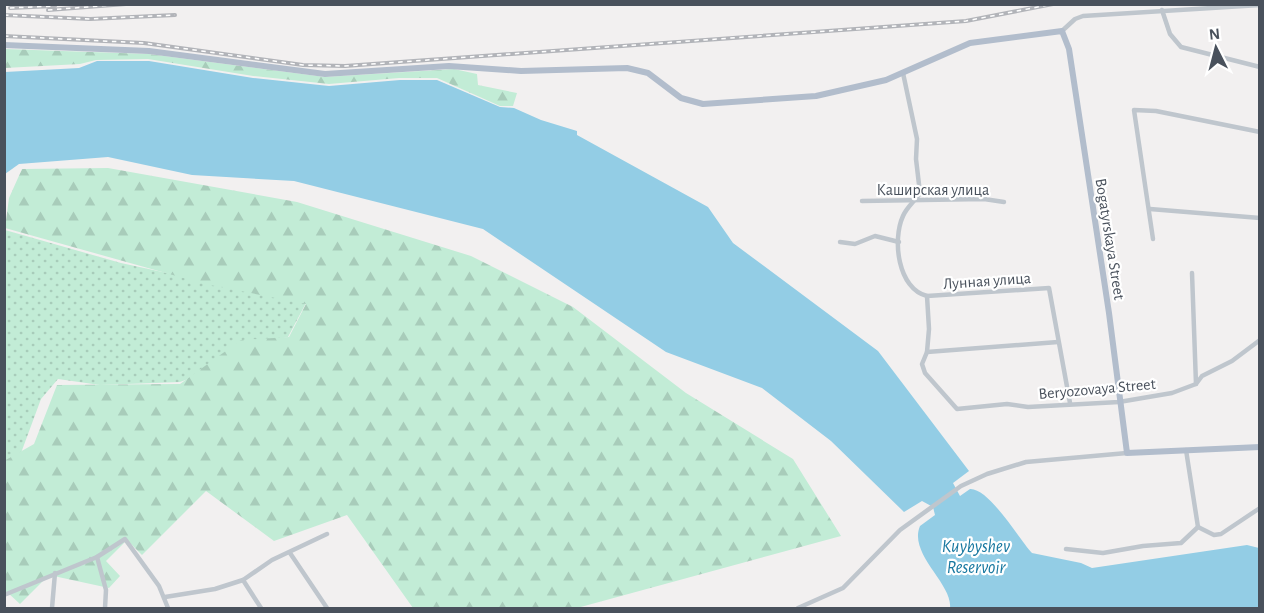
<svg xmlns="http://www.w3.org/2000/svg" width="1264" height="613" font-family="'Alegreya Sans',sans-serif">
	<defs>
		<pattern id="grass-dots" width="8" height="8" patternUnits="userSpaceOnUse" patternTransform="scale(1.5)"><rect width="8" height="8" fill="#c2ecd6"/><path d="M2 2h.1M6 6h.1" fill="none" stroke="#a8ccba" stroke-width="1.8" stroke-linecap="round"/></pattern>
		<pattern id="forest-firs" width="22" height="20" patternUnits="userSpaceOnUse" patternTransform="scale(1.5)"><rect width="22" height="20" fill="#c2ecd6"/><path d="M5 1l3.5 6h-7zM16 11l3.5 6h-7z" fill="#a8ccba"/></pattern>
	</defs>
	<rect width="100%" height="100%" fill="#f2f0f0"/>
	<path fill="url(#grass-dots)" d="M5 230 121 263 306 303 288 337 265 342 250 356 180 382 100 385 58 379 41 399 21 453 5 466Z"/>
	<g fill="url(#forest-firs)">
		<path d="M5 49 149 54 325 77 454 69 477 74 478 85 517 93 513 106H500L437 78H399L329 84 253 76 148 59 96 60 80 64 5 68Z"/>
		<path d="M108 168 297 202 471 256 573 307 686 393 793 459 841 536 577 608H413L347 515 274 541 206 491 142 555 127 540 106 561 120 576 109 588 49 575 20 604 7 592 5 593 4 461 34 444 57 385 180 384 241 340 289 337 306 304 205 284 5 228 9 198 22 169Z"/>
	</g>
	<path fill="#93cde5" d="M97 61H149L253 78 329 86 400 80H437L500 107 514 108 541 120 577 131V135L708 207 733 243 878 351 969 471 953 483 960 496 970 489C989 488 1019 539 1032 553L1081 563 1092 568 1247 545 1259 548V608H950C953 584 908 554 920 526L935 515 933 507 922 501 904 512 831 441 762 388 666 352 483 229 294 181 192 175 108 157 19 164 5 174V72L79 68Z"/>
	<g fill="none" stroke-linecap="round" stroke-linejoin="round">
		<g stroke="#bfc6cd" stroke-width="4.5">
			<path d="M1162 10 1170 34 1181 47 1260 67"/>
			<path d="M1062 31 1075 19 1083 16 1260 5"/>
			<path d="M903 73 917 139 916 159 920 193C915 201 907 207 903 216 892 240 898 289 927 296L929 329 927 352 922 364 925 373 957 409 1007 404 1028 407 1119 402 1172 393 1196 384 1202 376 1232 361 1260 340"/>
			<path d="M862 201 984 199 1004 202"/>
			<path d="M1150 209 1260 218"/>
			<path d="M1153 239 1134 110 1156 111 1260 132"/>
			<path d="M840 242 855 244 875 236 899 242"/>
			<path d="M1192 273 1196 384"/>
			<path d="M927 296 1049 288 1070 403"/>
			<path d="M927 352 1058 342"/>
			<path d="M1186 450 1198 527"/>
			<path d="M1066 549 1103 553 1143 546 1181 543 1198 527 1214 535 1221 534 1260 508"/>
			<path d="M290 553 327 608"/>
			<path d="M97 557 106 590 105 608"/>
			<path d="M243 580 261 608"/>
			<path d="M4 595 97 557 125 539 159 586 168 608"/>
			<path d="M165 597 215 589 243 580 272 560 327 534"/>
			<path d="M52 608 55 573"/>
			<path d="M798 608 843 588 900 530 961 486 987 474 1026 462 1127 453"/>
		</g>
		<path stroke="#b2bdcc" stroke-width="6" d="M4 45 149 51 325 74 449 66 521 71 627 68 648 73 681 98 703 104 816 96 886 80 970 43 1062 31 1069 49 1109 313 1127 453 1260 447"/>
		<g stroke="#b2b4b9" stroke-width="4">
			<g id="rail">
				<path d="M10 8 55 6"/>
				<path d="M48 10 126 4"/>
				<path d="M4 15 90 19 175 15"/>
				<path d="M4 36 144 43 303 65 345 66 966 21 1053 4"/>
			</g>
		</g>
		<use href="#rail" stroke="#fff" stroke-width="1.5" stroke-dasharray="4.5" stroke-linecap="butt"/>
	</g>
	<g text-anchor="middle" stroke-width="4.5" stroke-linejoin="round" paint-order="stroke">
		<g font-size="16" fill="#49515c" stroke="#fff">
			<text x="933" y="195">Каширская улица</text>
			<text transform="translate(1111 239) rotate(81)" y="6">Bogatyrskaya Street</text>
			<text transform="translate(987 280) rotate(-4)" y="6">Лунная улица</text>
			<text transform="translate(1097 388) rotate(-5)" y="6">Beryozovaya Street</text>
		</g>
		<g font-size="18" font-style="italic" fill="#1878a0" stroke="#fff">
			<text x="976" y="552">Kuybyshev<tspan x="976" dy="21">Reservoir</tspan></text>
		</g>
	</g>
	<rect width="1264" height="613" fill="none" stroke="#49515c" stroke-width="12"/>
	<g transform="translate(1216 48) rotate(354)" stroke="#ffffff" stroke-width="4.5" paint-order="stroke">
	<path d="M0-4.5L10 22L0 15L-10 22Z" fill="#49515c"/>
	<text y="-9" font-size="16" font-weight="bold" text-anchor="middle" fill="#49515c">N</text>
	</g>
</svg>
